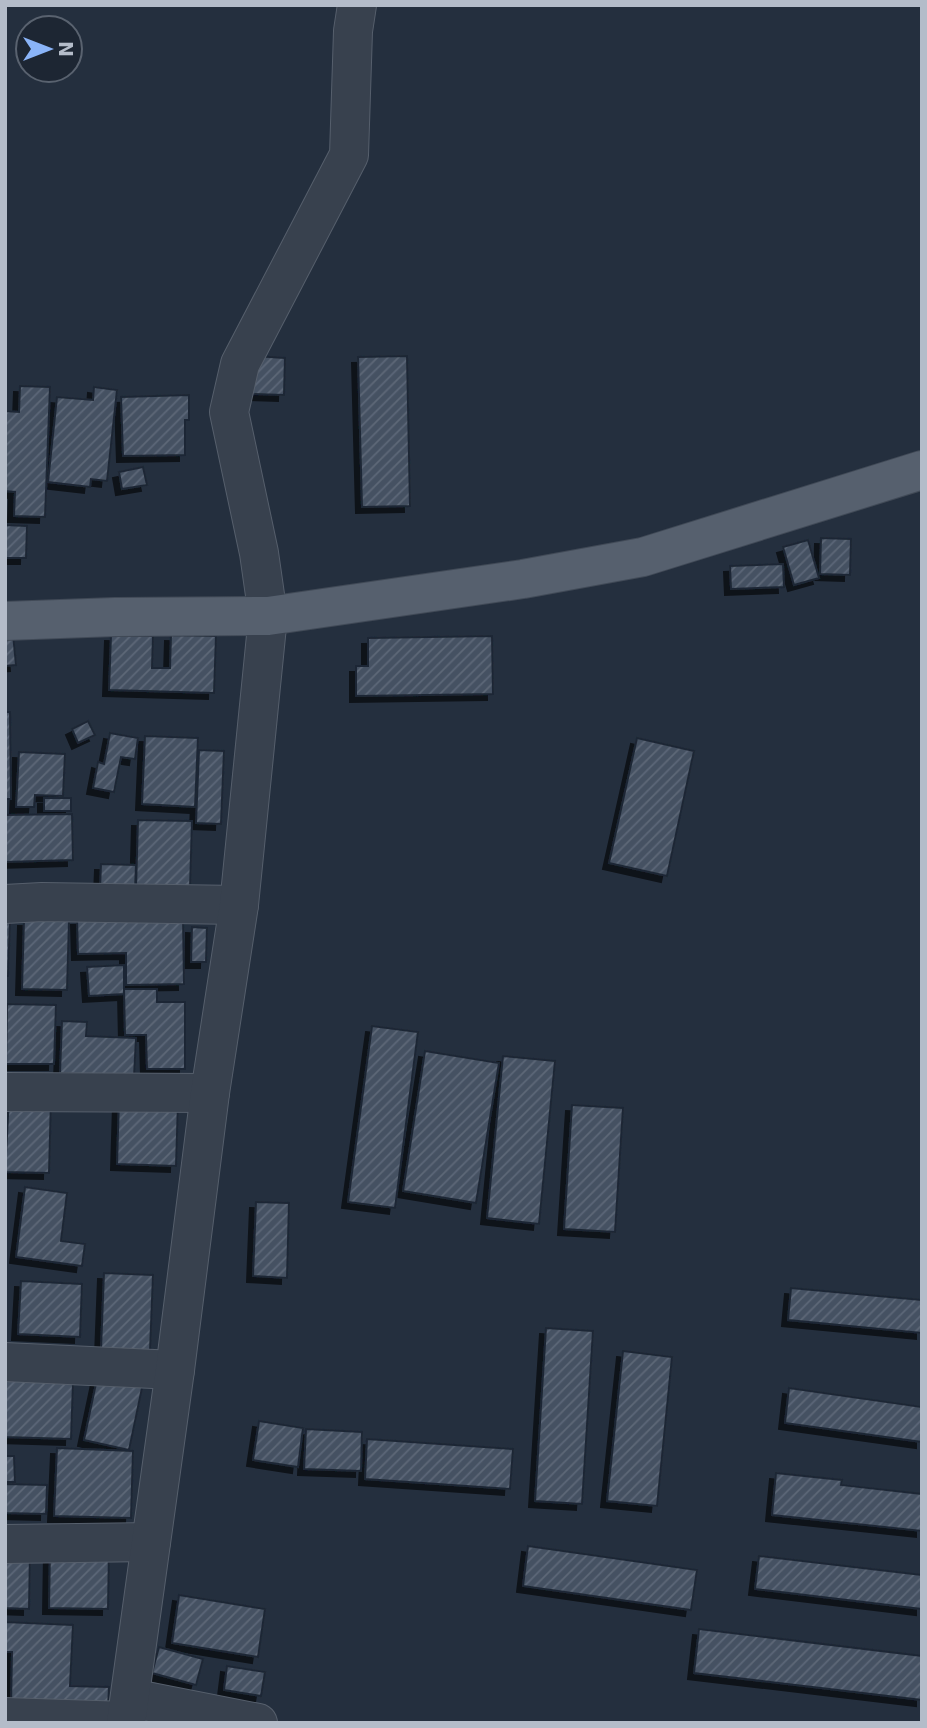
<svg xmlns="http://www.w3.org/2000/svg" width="927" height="1728" font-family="'DejaVu Sans',sans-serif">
	<defs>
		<pattern id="building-hatch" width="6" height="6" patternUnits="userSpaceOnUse" patternTransform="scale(1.75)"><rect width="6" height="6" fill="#455162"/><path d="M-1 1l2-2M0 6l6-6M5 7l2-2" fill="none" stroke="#5d6877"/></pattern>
		<filter id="shadow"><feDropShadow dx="-6" dy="6" stdDeviation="0" flood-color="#0009"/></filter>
	</defs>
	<rect width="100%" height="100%" fill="#242f3e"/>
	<g fill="url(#building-hatch)" stroke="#1f2835" stroke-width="2" filter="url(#shadow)">
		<path d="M254 356 285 358 284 395 252 394Z"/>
		<path d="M407 356 410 506 362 507 358 357Z"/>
		<path d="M20 386 50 387 45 517 14 516 15 492 5 491V411L19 412Z"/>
		<path d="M94 387 117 390 107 481 91 479 90 487 48 482 57 397 93 400Z"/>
		<path d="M189 395V420H185V455L123 456 121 397Z"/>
		<path d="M143 467 147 485 122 489 119 472Z"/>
		<path d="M5 525 27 526 26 558H5Z"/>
		<path d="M821 538 851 539 850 575 820 574Z"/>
		<path d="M808 540 819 578 794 585 783 547Z"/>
		<path d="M783 564 784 587 731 589 730 566Z"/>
		<path d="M13 634 16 665 5 666V635Z"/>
		<path d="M111 635 153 636 152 668H170L171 635 216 636 214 693 109 690Z"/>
		<path d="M492 636 493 694 356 696V666H368V638Z"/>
		<path d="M5 712H10L11 799H5Z"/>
		<path d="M88 721 95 735 78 743 72 729Z"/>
		<path d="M110 733 138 738 135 759 121 757 114 792 93 788 98 762 104 764Z"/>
		<path d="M145 736 198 738 195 807 142 804Z"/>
		<path d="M637 738 694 751 667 876 609 863Z"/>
		<path d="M199 750 224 751 221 824 196 823Z"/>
		<path d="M19 752 65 754 63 796 35 795 34 807H16Z"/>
		<rect x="44" y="798" width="27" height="13"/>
		<path d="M72 814 73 860 5 862V815Z"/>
		<path d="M138 820 192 821 190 889 136 888Z"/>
		<path d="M101 864 136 865 135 890 100 889Z"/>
		<path d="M183 917 184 984 126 985V953L78 954 77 919Z"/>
		<path d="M5 919H10L8 976H5Z"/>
		<path d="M24 920 69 921 67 990 22 989Z"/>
		<path d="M192 927 207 928 206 962H191Z"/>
		<path d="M124 965V994L89 996 87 967Z"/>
		<path d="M124 989H157V1002H185V1069H147L146 1035H125Z"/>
		<path d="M7 1004 56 1005 54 1064H6Z"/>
		<path d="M62 1021 87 1022 86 1036 136 1038 134 1077 60 1073Z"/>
		<path d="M372 1026 418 1032 395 1208 348 1202Z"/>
		<path d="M425 1051 499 1063 476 1203 403 1191Z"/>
		<path d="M503 1056 555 1061 539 1224 487 1218Z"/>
		<path d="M9 1098 51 1099 49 1173 5 1172Z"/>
		<path d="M119 1100 178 1102 176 1166 117 1164Z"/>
		<path d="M572 1105 623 1108 615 1232 564 1229Z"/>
		<path d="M25 1187 67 1193 61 1241 85 1244 82 1266 16 1257Z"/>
		<path d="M256 1202 289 1203 287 1278 253 1276Z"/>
		<path d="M104 1273 153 1275 150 1351 101 1349Z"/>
		<path d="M21 1281 82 1284 80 1337 18 1334Z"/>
		<path d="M791 1288 922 1300V1333L788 1320Z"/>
		<path d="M546 1328 593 1331 582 1504 535 1501Z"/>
		<path d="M623 1351 672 1357 657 1506 607 1501Z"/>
		<path d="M98 1374 143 1383 129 1450 84 1440Z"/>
		<path d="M5 1380 73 1383 71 1439 5 1437Z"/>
		<path d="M789 1388 922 1407V1442L785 1423Z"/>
		<path d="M259 1421 303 1428 298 1467 253 1460Z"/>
		<path d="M306 1429 362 1432 361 1471 304 1469Z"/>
		<path d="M367 1439 513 1449 510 1489 365 1479Z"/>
		<path d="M57 1448 133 1451 131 1518 54 1516Z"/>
		<path d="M5 1456H14L15 1482H5Z"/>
		<path d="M776 1473 842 1480 841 1485 922 1494V1531L772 1515Z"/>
		<path d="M5 1484 47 1485 46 1514 5 1513Z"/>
		<path d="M528 1546 697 1570 691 1610 523 1586Z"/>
		<path d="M50 1549 109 1550 108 1609 49 1608Z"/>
		<path d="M5 1551 30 1552 29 1609 5 1608Z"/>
		<path d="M759 1556 922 1575V1609L755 1589Z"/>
		<path d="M179 1595 265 1609 258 1657 172 1643Z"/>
		<path d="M5 1622 73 1625 70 1686 109 1687 108 1709 11 1706 12 1652H5Z"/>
		<path d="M699 1629 922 1656V1700L694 1673Z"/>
		<path d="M159 1647 203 1659 196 1685 152 1673Z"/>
		<path d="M227 1666 265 1672 261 1696 224 1690Z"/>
	</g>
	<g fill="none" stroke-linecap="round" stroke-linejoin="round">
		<g stroke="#565f6c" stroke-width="40">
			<g id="minor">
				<path d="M5 904 42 902 239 905"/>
				<path d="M5 1092 210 1093"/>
				<path d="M5 1362 175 1370"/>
				<path d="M5 1544 151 1542"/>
				<path d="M130 1698 258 1723"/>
				<path d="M5 1717 126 1721"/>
				<path d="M126 1723 175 1370 210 1093 239 905 268 616 259 553 229 412 240 364 349 155 353 31 357 5"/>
			</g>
		</g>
		<g stroke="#414a57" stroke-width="40">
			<path id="major" d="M5 621 115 617 268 616 523 579 643 557 922 470"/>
		</g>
		<use href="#minor" stroke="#38414e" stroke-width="38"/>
		<use href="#major" stroke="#56606e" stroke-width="38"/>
	</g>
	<rect width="927" height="1728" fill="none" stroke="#b4bcc9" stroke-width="14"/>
	<g transform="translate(49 49) rotate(90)"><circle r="33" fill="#1d2633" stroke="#59626f" stroke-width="2"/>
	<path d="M0-5L12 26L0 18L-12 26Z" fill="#8ab4f8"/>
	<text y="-10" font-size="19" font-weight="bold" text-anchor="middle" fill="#b4bcc9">N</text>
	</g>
</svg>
